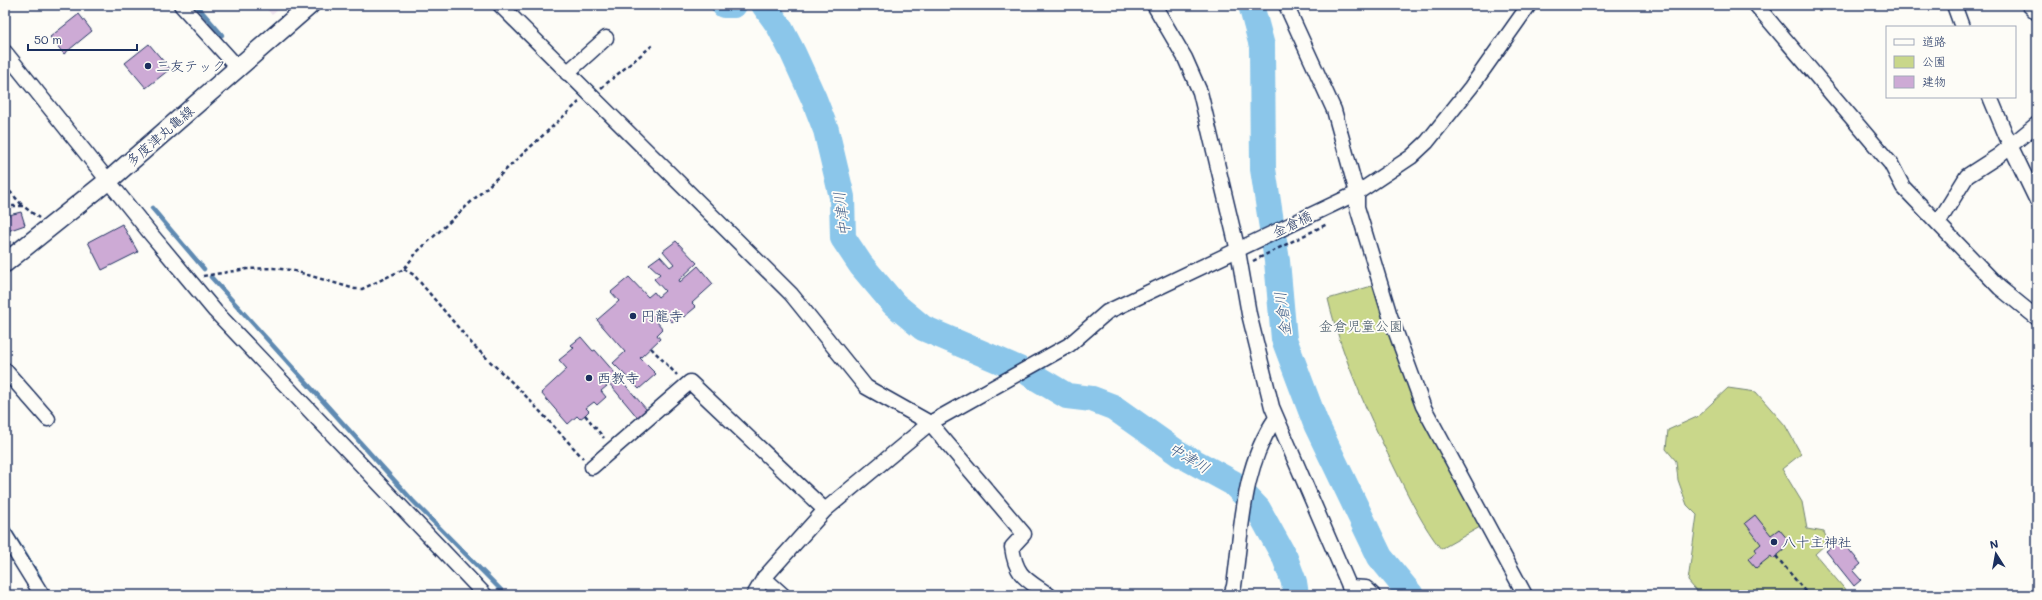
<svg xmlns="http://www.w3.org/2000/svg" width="2042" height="600" font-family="Mali,'Klee One',sans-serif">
	<rect width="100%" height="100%" fill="#fdfcf7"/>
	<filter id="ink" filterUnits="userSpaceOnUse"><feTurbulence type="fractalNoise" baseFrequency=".025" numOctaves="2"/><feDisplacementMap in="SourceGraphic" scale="8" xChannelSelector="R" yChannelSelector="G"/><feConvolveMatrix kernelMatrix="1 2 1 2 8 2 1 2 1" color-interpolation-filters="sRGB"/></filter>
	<g filter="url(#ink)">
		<path fill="#efe3ed" d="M263 5H284L272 15Z"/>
		<g fill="#c9d78a" stroke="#728374">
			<path d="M1375 285 1389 335 1410 391 1480 527 1441 549C1423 526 1411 501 1398 475 1370 418 1343 361 1328 299Z"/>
			<path d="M1728 388 1756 392 1785 425 1801 454 1782 469 1802 502 1807 529 1824 532 1828 542 1815 554 1848 593 1847 595H1700L1688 581 1697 515 1687 505 1678 480 1676 461 1666 449 1668 430 1697 417Z"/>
		</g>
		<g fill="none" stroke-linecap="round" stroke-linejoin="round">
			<g stroke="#5e8ab2" stroke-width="4.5">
				<path d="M196 5 222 35"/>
				<path d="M152 208 204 269"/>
				<path d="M211 277 413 501 506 595"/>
				<path d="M5 523 40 578"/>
			</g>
			<g stroke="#8bc6ea" stroke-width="26">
				<path d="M724 5H734"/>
				<path d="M764 5 779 26 793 53 814 99 826 130 842 197 843 238 861 265 894 304 923 328 1019 369"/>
				<path d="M1251 5 1262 46 1263 169 1277 261 1284 339 1316 424 1380 557 1411 595"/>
				<path d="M1030 374 1067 396 1092 399 1113 407 1178 453 1233 483 1258 509 1285 558 1294 582 1296 595"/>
			</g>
		</g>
		<g fill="#cdaad5" stroke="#1b2f5e">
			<path d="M79 14 92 31 64 54 50 37Z"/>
			<path d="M149 44 170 69 146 88 125 63Z"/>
			<path d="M21 212 25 225 5 232V216Z"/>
			<path d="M122 224 138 252 102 270 88 242Z"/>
			<path d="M676 241 697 263 679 280 680 282 698 266 713 284 692 303 696 307 684 317 681 314 672 322 665 315 657 322 663 329 657 335 660 339 640 358 656 374 639 389 613 363 625 352 597 320 619 301 611 292 629 277 648 297 654 292 658 297 665 291 654 279 660 274 649 264 660 256 670 267 674 264 663 251Z"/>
			<path d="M581 337 593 351 595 350 647 410 638 418 608 382 605 385 607 386 601 391 606 397 597 405 594 402 586 408 589 411 585 415 580 419 577 416 568 424 541 393 567 369 559 360 574 348 571 345Z"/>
			<path d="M1755 515 1771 535 1779 529 1789 541 1783 546 1785 549 1773 559 1771 556 1756 568 1748 559 1757 552 1755 549 1761 544 1745 523Z"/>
			<path d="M1841 540 1861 564 1853 571 1861 580 1854 586 1826 551Z"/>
		</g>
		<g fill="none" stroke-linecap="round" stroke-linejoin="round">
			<g stroke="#1b2f5e" stroke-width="17">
				<g id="minor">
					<path d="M181 5 239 69"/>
					<path d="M500 5 791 294 866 387 930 423 1024 534 1012 547C1016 577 1026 579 1049 595"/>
					<path d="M1154 5 1185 58 1200 92 1238 251 1249 314 1272 407 1353 595"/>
					<path d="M1286 5 1334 110 1357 193V207L1390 316 1423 406 1525 595"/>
					<path d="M1756 5 1891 164 1903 187 2000 288 2037 318"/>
					<path d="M1954 5 1962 27"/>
					<path d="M2029 5 2037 13"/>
					<path d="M5 52 150 233 215 311 485 595"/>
					<path d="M567 73 606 38"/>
					<path d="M1990 97 2010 145 2037 201"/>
					<path d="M1938 223 1967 176 1998 156 2037 124"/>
					<path d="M5 370 48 419"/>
					<path d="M592 467 690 382 825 510"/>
					<path d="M5 535 42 595"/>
					<path d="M764 578 783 595"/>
					<path d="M1349 587 1366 588 1373 595"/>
					<path d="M754 595 764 578 825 510 930 423 1069 345 1107 312 1357 193 1411 157 1427 142 1471 87 1529 5"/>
					<path d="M1231 595 1234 586C1242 529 1242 466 1276 418"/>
				</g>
			</g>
			<g stroke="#1b2f5e" stroke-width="21">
				<path id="major" d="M5 263 115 175 310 5"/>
			</g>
			<g stroke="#1b2f5e" stroke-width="2.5" stroke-dasharray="4 3" stroke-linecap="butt">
				<path d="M601 88 654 44"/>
				<path d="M5 186 22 205"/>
				<path d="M5 206H23L39 218"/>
				<path d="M1253 261 1327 224"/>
				<path d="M404 269 414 275 473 345 523 393 583 458"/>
				<path d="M203 276 247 269 273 268 291 270 355 289H362L404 269 417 252 579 102"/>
				<path d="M651 348 677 375"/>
				<path d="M585 415 604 438"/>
				<path d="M1776 556 1808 595"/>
			</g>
			<use href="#minor" stroke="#fdfcf7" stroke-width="14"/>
			<use href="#major" stroke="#fdfcf7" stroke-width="18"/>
		</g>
	</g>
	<g fill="#1b2f5e" stroke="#fdfcf7" stroke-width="1.5">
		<circle cx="148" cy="66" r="4"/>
		<circle cx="633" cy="316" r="4"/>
		<circle cx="589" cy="378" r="4"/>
		<circle cx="1774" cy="542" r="4"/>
	</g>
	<g text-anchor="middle" stroke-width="3.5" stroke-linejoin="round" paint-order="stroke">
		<g font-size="14" fill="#1b2f5e" stroke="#fdfcf7" text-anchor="start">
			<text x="156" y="71">三友テック</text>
			<text x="641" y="321">円龍寺</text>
			<text x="597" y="383">西教寺</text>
			<text x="1782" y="547">八十主神社</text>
		</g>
		<g font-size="14" fill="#1b2f5e" stroke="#fdfcf7">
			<text transform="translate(160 136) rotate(-41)" y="5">多度津丸亀線</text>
			<text transform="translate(1292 224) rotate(-26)" y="5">金倉橋</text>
		</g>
		<g font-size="14" fill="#465969" stroke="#fdfcf7">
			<text x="1361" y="331">金倉児童公園</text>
		</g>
		<g font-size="15" font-style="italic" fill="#3d5c88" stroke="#fdfcf7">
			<text transform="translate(842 214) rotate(-97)" y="5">中津川</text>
			<text transform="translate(1283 314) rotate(-97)" y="5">金倉川</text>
			<text transform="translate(1189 458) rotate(31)" y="5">中津川</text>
		</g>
	</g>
	<rect width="2042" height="600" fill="none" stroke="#fdfcf7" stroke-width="20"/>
	<rect x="10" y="10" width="2022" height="580" fill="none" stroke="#1b2f5e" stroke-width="1.5" filter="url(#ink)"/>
	<rect x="1886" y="26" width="130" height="72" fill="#fdfcf7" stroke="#a3aaba"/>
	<rect x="1894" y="39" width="20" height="6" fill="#fdfcf7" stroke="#a3aaba"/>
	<text x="1922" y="46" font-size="12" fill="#1b2f5e">道路</text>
	<rect x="1894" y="56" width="20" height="12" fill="#c9d78a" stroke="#a3aaba"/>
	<text x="1922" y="66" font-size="12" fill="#1b2f5e">公園</text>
	<rect x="1894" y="76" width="20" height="12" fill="#cdaad5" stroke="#a3aaba"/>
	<text x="1922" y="86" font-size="12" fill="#1b2f5e">建物</text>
	<g transform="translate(1996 554) rotate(349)" stroke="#fdfcf7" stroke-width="3" paint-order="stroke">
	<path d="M0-3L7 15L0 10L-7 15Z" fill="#1b2f5e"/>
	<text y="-6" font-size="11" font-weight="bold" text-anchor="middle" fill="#1b2f5e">N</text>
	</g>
	<path d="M28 44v6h109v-6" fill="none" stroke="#1b2f5e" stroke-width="2"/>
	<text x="34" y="44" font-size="12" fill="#1b2f5e" stroke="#fdfcf7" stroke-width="3" paint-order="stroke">50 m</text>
</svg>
